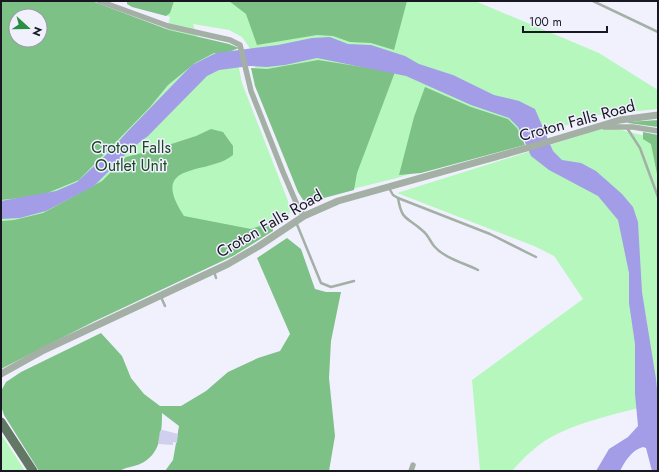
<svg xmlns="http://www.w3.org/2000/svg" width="659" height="472" font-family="Jost,sans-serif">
	<rect width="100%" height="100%" fill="#f1f1fe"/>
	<g fill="#b6f7be" fill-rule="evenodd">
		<path d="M1 1 167 30 170 17 127 1H475L599 53 658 90V109L599 115 397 178 308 200 259 85 251 50 242 37 229 30 193 24 198 40 230 47 236 54 242 83 288 201 290 213 276 227 247 245 1 365ZM16 16H40V40H16Z"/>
		<path d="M601 129H617L658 139V403C625 412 588 419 557 434 540 442 525 456 512 471H480L472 380 583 299 554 256 534 246 397 193Z"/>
		<path d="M1 434 25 471H1Z"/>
	</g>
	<g fill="#7dc187" fill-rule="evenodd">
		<path d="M1 1H92L169 30 229 44 239 48 226 53H214L195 63 168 85 150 107 79 180 40 196 1 200ZM16 16H40V40H16Z"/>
		<path d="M127 1H174L170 13 166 16 132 7 127 4Z"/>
		<path d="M229 1H407L394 50 371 43 350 42 333 36 317 35 257 45 246 14Z"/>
		<path d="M318 60 395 72 357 173 354 190 309 202 303 200 298 192 255 86 251 68 267 69Z"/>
		<path d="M425 87 471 107 508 119 517 128 525 145 421 173 399 175 414 117Z"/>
		<path d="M658 120V127L628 123V122Z"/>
		<path d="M211 129 223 132 233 146V155C208 176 147 160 184 216L251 229 269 223 273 224V231L233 256 93 322 1 369V221L14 220 43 213 102 181 126 157 153 150 196 136Z"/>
		<path d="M643 132 658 135V179L651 144 643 139Z"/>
		<path d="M287 238 301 249 315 289 326 292H341L331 341 329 378 335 436 329 471H165L173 460 179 426 162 413C162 432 161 455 140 464 133 467 126 467 119 471H39L4 415 1 406V391L6 382 21 372 101 333 122 356 131 378 144 394 160 406H181L206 391 228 372 258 358 280 351 290 334 257 258Z"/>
	</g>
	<path fill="#a39de8" d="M330 37 348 44 371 45 405 56 419 64 453 75 494 95 519 101 535 109 553 151 562 160 581 163 596 171 622 194 633 207 638 222 642 292 656 379 658 400V471H652L646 448 643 447C632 450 625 461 620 471H596L609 449 628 437 638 426 635 394V344L629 303V273L618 220 598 196 549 170 531 156 518 127 509 118 471 105 406 76 317 58 285 65 267 67 250 66 219 70 207 76 148 136 132 148 94 186 46 211 20 218 1 219V201L56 191 77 182 108 153 128 131 192 65 216 53 278 45 312 38Z"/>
	<path fill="#d0cfed" d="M163 430 178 434 177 443 173 442V445L158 444 160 431Z"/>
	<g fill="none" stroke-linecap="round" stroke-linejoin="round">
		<g stroke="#a4afa5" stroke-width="2.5">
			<path d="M593 1 658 32"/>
			<path d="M627 128 640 148 658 197"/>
			<path d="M389 188 393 195 398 198 490 234 536 257"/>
			<path d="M398 198C402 222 407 216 423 231 428 235 430 241 434 246 444 258 464 263 478 270"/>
			<path d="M296 222 321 283 331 287 354 281"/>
			<path d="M214 271 216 278"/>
			<path d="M161 297 165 306"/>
		</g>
		<g stroke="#a4afa5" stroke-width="5.5">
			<path d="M99 1 168 26 230 40 240 45 251 91 283 172 298 207 304 216"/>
			<path d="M604 127H633L658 131"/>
			<path d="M411 471 413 465"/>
		</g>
		<path stroke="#a4afa5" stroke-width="7" d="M1 374 44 350 228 264 259 246 304 216 338 201 527 148 620 120 658 115"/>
		<path stroke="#637765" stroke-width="9" d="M1 422 33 471"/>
	</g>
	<g text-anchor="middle" stroke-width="3" stroke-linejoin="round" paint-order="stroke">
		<g font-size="16" fill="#181722" stroke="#f1f1fe">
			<text transform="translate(577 120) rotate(-15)" y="6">Croton Falls Road</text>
			<text transform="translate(269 223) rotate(-30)" y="6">Croton Falls Road</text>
		</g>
		<g font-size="16" fill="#184922" stroke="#f1f1fe">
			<text x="131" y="153">Croton Falls<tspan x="131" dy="18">Outlet Unit</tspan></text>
		</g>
	</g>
	<rect width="659" height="472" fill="none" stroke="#181722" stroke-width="4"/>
	<g transform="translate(28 28) rotate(111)"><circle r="19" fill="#f1f1fe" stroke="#9a9aa6"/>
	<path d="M0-3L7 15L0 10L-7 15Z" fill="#2a8e43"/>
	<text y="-6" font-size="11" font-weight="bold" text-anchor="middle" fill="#181722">N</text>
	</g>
	<path d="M523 26v6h84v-6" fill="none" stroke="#181722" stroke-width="2"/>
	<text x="529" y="26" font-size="12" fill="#181722" stroke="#f1f1fe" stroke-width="3" paint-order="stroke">100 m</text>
</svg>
